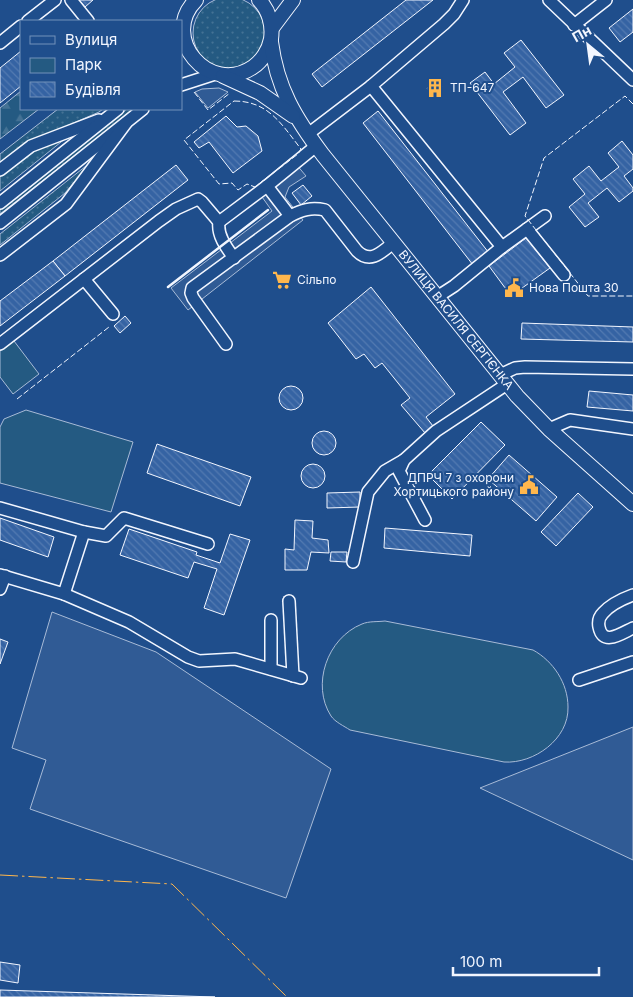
<svg xmlns="http://www.w3.org/2000/svg" width="633" height="997" font-family="Inter,sans-serif">
	<defs>
		<pattern id="grass-dots" width="8" height="8" patternUnits="userSpaceOnUse" patternTransform="scale(1.25)"><rect width="8" height="8" fill="#245a82"/><path d="M2 2h.1M6 6h.1" fill="none" stroke="#447295" stroke-width="1.8" stroke-linecap="round"/></pattern>
		<pattern id="forest-firs" width="22" height="20" patternUnits="userSpaceOnUse" patternTransform="scale(1.25)"><rect width="22" height="20" fill="#245a82"/><path d="M5 1l3.5 6h-7zM16 11l3.5 6h-7z" fill="#447295"/></pattern>
		<pattern id="building-back-hatch" width="6" height="6" patternUnits="userSpaceOnUse" patternTransform="scale(1.25)"><rect width="6" height="6" fill="#3563a3"/><path d="M-1 5l2 2M0 0l6 6M5-1l2 2" fill="none" stroke="#537ab1"/></pattern>
	</defs>
	<rect width="100%" height="100%" fill="#1f4e8c"/>
	<g fill="url(#grass-dots)" stroke="#a8bbd7">
		<circle cx="229" cy="33" r="36"/>
		<path d="M58 109H103L99 112 25 144 0 163V154Z"/>
		<path d="M127 109H134L0 214V209Z"/>
		<path d="M71 134 0 191V175L34 149Z"/>
		<path d="M91 162 65 193 0 245V234Z"/>
	</g>
	<path fill="url(#forest-firs)" stroke="#a8bbd7" d="M21 91V109H39L0 139V108Z"/>
	<g fill="#245a82" stroke="#a8bbd7">
		<path d="M14 341 39 374 13 394 0 377V351Z"/>
		<path d="M26 410 133 442 111 512 0 483V427L4 419Z"/>
		<path d="M385 621 533 650C553 661 568 683 568 707 569 739 534 764 504 762L350 730C344 726 335 722 331 716 311 685 327 638 362 624 369 621 377 622 385 621Z"/>
	</g>
	<g fill="#305b95" stroke="#a8bbd7">
		<path d="M219 88 228 92 208 108 195 92 202 89Z"/>
		<path d="M291 158 306 176 289 187 285 197 303 220 188 310 171 288 272 211 255 187Z"/>
		<path d="M52 612 156 652 331 769 286 898 30 809 46 760 12 748Z"/>
		<path d="M633 727V860L480 788Z"/>
	</g>
	<g fill="url(#building-back-hatch)" stroke="#f2f6ff">
		<path d="M79 0H93L85 7Z"/>
		<path d="M406 0H433L322 87 312 74Z"/>
		<path d="M633 9V32L620 42 609 28Z"/>
		<path d="M521 40 564 95 546 108 523 77 503 92 526 123 510 135 470 83 485 72 494 84 515 67 504 53Z"/>
		<path d="M21 51V86L0 103V68Z"/>
		<path d="M437 80 442 87 432 95 427 88Z"/>
		<path d="M378 111 489 253 473 265 363 123Z"/>
		<path d="M226 116 237 127 246 126 258 136 262 151 233 173 209 142 199 148 194 142Z"/>
		<path d="M622 141 633 155V169L624 176 633 188V191L619 202 607 188 588 203 599 217 585 227 569 207 585 194 573 179 589 166 601 181 619 167 608 153Z"/>
		<path d="M176 165 188 180 65 276 53 261Z"/>
		<path d="M303 185 312 196 301 205 292 193Z"/>
		<path d="M526 238 550 268 511 296 489 266Z"/>
		<path d="M53 261 65 276 0 326V301Z"/>
		<path d="M371 287 455 394 426 417 433 426 425 433 401 405 410 398 382 363 375 368 364 354 356 359 328 323Z"/>
		<path d="M125 316 131 323 120 333 114 326Z"/>
		<path d="M522 323 633 327V342L521 339Z"/>
		<circle cx="291" cy="398" r="12"/>
		<path d="M589 391 633 395V411L587 407Z"/>
		<path d="M481 422 505 445 452 499 428 475Z"/>
		<circle cx="324" cy="443" r="12"/>
		<path d="M157 444 251 477 240 506 147 473Z"/>
		<path d="M509 455 557 497 536 521 488 479Z"/>
		<circle cx="313" cy="476" r="12"/>
		<path d="M360 492V507L327 508V493Z"/>
		<path d="M578 493 593 507 556 546 541 532Z"/>
		<path d="M0 518 54 537 48 557 0 540Z"/>
		<path d="M295 520 313 521 312 538 328 540 329 553 311 552 307 570H285V549L294 550Z"/>
		<path d="M385 528 472 535 470 556 384 548Z"/>
		<path d="M129 529 197 552 196 555 220 563 230 534 250 540 224 615 204 608 217 569 194 562 188 578 120 555Z"/>
		<path d="M331 552H347L346 562 330 561Z"/>
		<path d="M0 639 8 642 0 664Z"/>
		<path d="M0 962 20 965 18 983 0 980Z"/>
		<path d="M0 990 215 997H0Z"/>
	</g>
	<g fill="none" stroke-linecap="round" stroke-linejoin="round">
		<g stroke="#f2f6ff" stroke-width="14">
			<g id="minor">
				<path d="M71 0 88 21"/>
				<path d="M549 0 633 80"/>
				<path d="M28 21 55 0"/>
				<path d="M574 25 606 0"/>
				<path d="M0 43 21 26"/>
				<path d="M181 85 215 74"/>
				<path d="M308 134 371 86"/>
				<path d="M0 170 31 146 99 120"/>
				<path d="M0 203 118 109"/>
				<path d="M290 216 267 186 316 146"/>
				<path d="M219 222C217 235 226 247 234 258"/>
				<path d="M0 223 143 109"/>
				<path d="M527 229 564 275"/>
				<path d="M502 247 545 216"/>
				<path d="M0 255 66 204 126 123"/>
				<path d="M84 279 113 314"/>
				<path d="M437 297 454 286 502 247 371 86 444 24 454 14 463 0"/>
				<path d="M0 344 159 221 176 209 198 199 202 202 219 222 267 186"/>
				<path d="M226 344 193 298 191 293 192 288 290 216C302 210 311 207 325 210L357 251C370 264 381 253 393 243"/>
				<path d="M500 375 515 368 525 367 633 369"/>
				<path d="M549 429 570 420 633 429"/>
				<path d="M0 508 84 532 64 594"/>
				<path d="M425 520 399 471 404 460 436 431 507 384"/>
				<path d="M84 532 106 536 124 518 208 544"/>
				<path d="M353 562 368 492 385 471 404 460"/>
				<path d="M0 575 64 594 129 622 188 657 199 661 235 659 301 678"/>
				<path d="M0 589 5 576"/>
				<path d="M633 595C622 599 611 604 603 613 599 617 598 622 599 627 603 647 622 633 633 628"/>
				<path d="M289 601 293 676"/>
				<path d="M271 620V669"/>
				<path d="M579 680 633 662"/>
			</g>
		</g>
		<g stroke="#f2f6ff" stroke-width="16">
			<g id="major">
				<path d="M196 0C159 37 209 97 253 67 262 61 269 50 271 39 273 25 269 10 259 0"/>
				<path d="M272 28 293 0"/>
				<path id="s1" d="M271 42C277 88 295 118 323 155L517 396 549 429 633 504"/>
				<path d="M223 76 260 93 293 116"/>
			</g>
		</g>
		<use href="#minor" stroke="#1f4e8c" stroke-width="11"/>
		<use href="#major" stroke="#1f4e8c" stroke-width="14"/>
		<g stroke="#f2f6ff" stroke-width="1" stroke-dasharray="6 2.5" stroke-linecap="butt">
			<path d="M194 92 208 110 230 93"/>
			<path d="M234 101C269 101 282 125 301 149L298 154 255 187 247 184 238 190 232 183 219 184 184 140Z"/>
			<path d="M633 104 625 96 544 158 525 216 588 296H633"/>
			<path d="M17 399 109 327"/>
		</g>
		<path stroke="#f2f6ff" stroke-width="2.5" d="M168 287 268 210"/>
		<path stroke="#ffb74d" stroke-width="1" stroke-dasharray="18 4 2.5 4" stroke-linecap="butt" d="M0 875 172 884 287 997"/>
	</g>
	<defs>
		<g id="building-bare" transform="scale(1.5)"><path d="M-4-6H4V6H1V3H-1V6H-4ZM-2.5-4.3h1.7v1.8h-1.7ZM.8-4.3h1.7v1.8H.8ZM-2.5-1h1.7V.8h-1.7ZM.8-1h1.7V.8H.8Z" fill="#ffb74d" stroke="#1f4e8c" stroke-width="2.5" paint-order="stroke"/></g>
		<g id="supermarket-bare" transform="scale(1.5)"><path d="M-6-5.5h2.5l.6 2H6L4.5 2H-2.5L-4.4-4H-6ZM-1.5 3.2a1.3 1.3 0 1 0 .1 0ZM3 3.2a1.3 1.3 0 1 0 .1 0Z" fill="#ffb74d" stroke="#1f4e8c" stroke-width="2.5" paint-order="stroke"/></g>
		<g id="civic-bare" transform="scale(1.5)"><path d="M-.6-6.5H3V-4.5H.6V-3L4-1V1h2V6H-6V1h2V-1L-.6-3ZM-1.2 2.5V6h2.4V2.5Z" fill="#ffb74d" stroke="#1f4e8c" stroke-width="2.5" paint-order="stroke"/></g>
	</defs>
	<g fill-rule="evenodd">
		<use href="#building-bare" x="435" y="88"/>
		<use href="#supermarket-bare" x="282" y="280"/>
		<use href="#civic-bare" x="514" y="288"/>
		<use href="#civic-bare" x="529" y="485"/>
	</g>
	<g text-anchor="middle" stroke-width="4" stroke-linejoin="round" paint-order="stroke">
		<g font-size="12" fill="#f2f6ff" stroke="#1f4e8c" text-anchor="start">
			<text x="450" y="92">ТП-647</text>
			<text x="297" y="284">Сільпо</text>
			<text x="529" y="292">Нова Пошта 30</text>
			<text x="514" y="482" text-anchor="end">ДПРЧ 7 з охорони<tspan x="514" dy="14">Хортицького району</tspan></text>
		</g>
		<g font-size="12" fill="#f2f6ff" stroke="#1f4e8c">
			<text dy="4" stroke="none"><textPath href="#s1" startOffset="338">ВУЛИЦЯ ВАСИЛЯ СЕРГІЄНКА</textPath></text>
		</g>
	</g>
	<rect x="20" y="20" width="162" height="90" fill="#1f4e8c" stroke="#7391ba"/>
	<rect x="30" y="36" width="25" height="8" fill="#1f4e8c" stroke="#7391ba"/>
	<text x="65" y="45" font-size="15" fill="#f2f6ff">Вулиця</text>
	<rect x="30" y="58" width="25" height="15" fill="#245a82" stroke="#7391ba"/>
	<text x="65" y="70" font-size="15" fill="#f2f6ff">Парк</text>
	<rect x="30" y="82" width="25" height="15" fill="url(#building-back-hatch)" stroke="#7391ba"/>
	<text x="65" y="95" font-size="15" fill="#f2f6ff">Будівля</text>
	<g transform="translate(588 45) rotate(331)" stroke="#1f4e8c" stroke-width="4" paint-order="stroke">
	<path d="M0-4L9 19L0 12L-9 19Z" fill="#f2f6ff"/>
	<text y="-8" font-size="14" font-weight="bold" text-anchor="middle" fill="#f2f6ff">Пн</text>
	</g>
	<path d="M453 967v8h146v-8" fill="none" stroke="#f2f6ff" stroke-width="2.5"/>
	<text x="460" y="967" font-size="15" fill="#f2f6ff" stroke="#1f4e8c" stroke-width="4" paint-order="stroke">100 m</text>
</svg>
